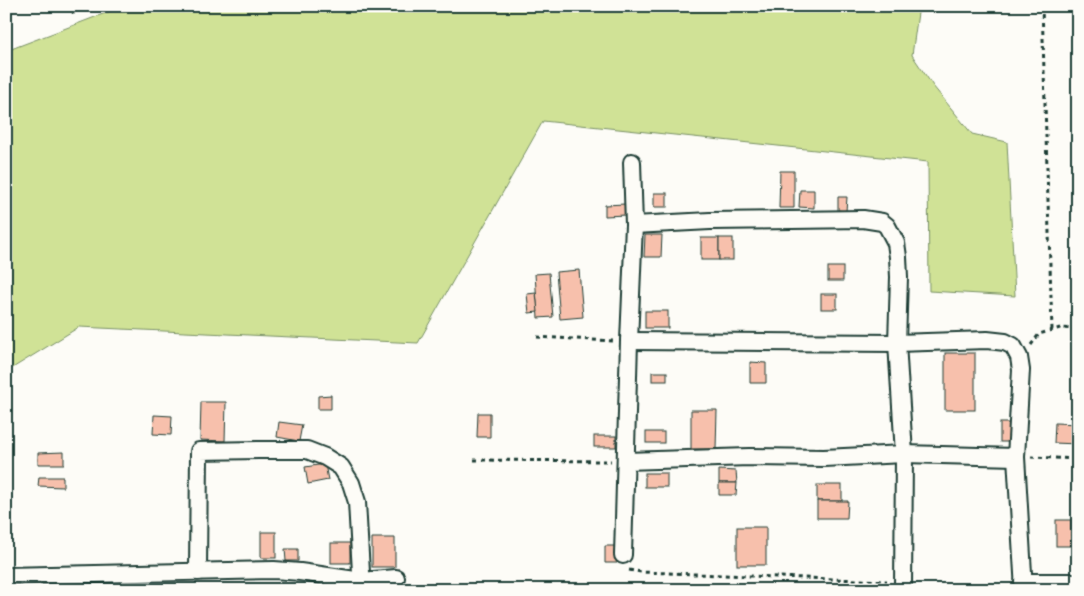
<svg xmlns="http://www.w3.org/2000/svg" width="1084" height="596" font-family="'Gochi Hand',sans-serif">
	<rect width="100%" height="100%" fill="#fdfcf7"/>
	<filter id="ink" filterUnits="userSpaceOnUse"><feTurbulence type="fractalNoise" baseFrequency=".02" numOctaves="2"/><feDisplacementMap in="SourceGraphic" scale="10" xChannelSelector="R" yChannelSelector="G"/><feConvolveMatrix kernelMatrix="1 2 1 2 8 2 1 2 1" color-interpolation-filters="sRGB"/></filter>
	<g filter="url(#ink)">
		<path fill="#d0e296" stroke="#789065" d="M124 6H919L912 55 933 86 972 134 1007 142 1015 296 929 291 928 162 543 121 418 343 79 327 6 372V51Z"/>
		<g fill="#f7c0ac" stroke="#1f3d34">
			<path d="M780 171H794V208H779Z"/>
			<path d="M800 190H814V208L799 207Z"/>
			<rect x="654" y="193" width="13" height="14"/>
			<path d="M838 197H847L846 211 838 210Z"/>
			<path d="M625 204 626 215 605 216V205Z"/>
			<path d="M645 235H662L661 257H644Z"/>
			<rect x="701" y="238" width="18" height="22"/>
			<rect x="719" y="238" width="14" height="22"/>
			<rect x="828" y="267" width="15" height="14"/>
			<path d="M579 270 583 317 560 319 556 272Z"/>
			<path d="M549 273 553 317 538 318 535 274Z"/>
			<path d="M536 293 538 312 529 313 527 294Z"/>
			<rect x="821" y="294" width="16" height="15"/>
			<rect x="645" y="311" width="23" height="17"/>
			<rect x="945" y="353" width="30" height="57"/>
			<path d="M750 362 766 363V383H750Z"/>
			<rect x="652" y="372" width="15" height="9"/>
			<path d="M331 395V409H318V396Z"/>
			<path d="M201 402H226L225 441 200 440Z"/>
			<path d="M691 410H717L716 449H691Z"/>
			<path d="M478 413H490V437H477Z"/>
			<path d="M154 415 172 416 171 435 153 434Z"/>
			<path d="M279 422 302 425 299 441 277 437Z"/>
			<rect x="1000" y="423" width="9" height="19"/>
			<path d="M1055 423 1078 424V444L1054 443Z"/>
			<rect x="646" y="432" width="18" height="11"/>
			<rect x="594" y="436" width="22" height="11"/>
			<path d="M64 452V464H38V453Z"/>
			<path d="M325 464 328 480 308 484 305 467Z"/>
			<path d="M719 470 736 471 737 483H719Z"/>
			<rect x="645" y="473" width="22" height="14"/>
			<path d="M39 477H63V487L38 486Z"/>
			<path d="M719 483H737L736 495H719Z"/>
			<rect x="817" y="485" width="25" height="16"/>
			<path d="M817 501H848L847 518H817Z"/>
			<rect x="1056" y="520" width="15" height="26"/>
			<rect x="737" y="527" width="29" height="38"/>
			<rect x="261" y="532" width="15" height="26"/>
			<rect x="372" y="538" width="23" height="29"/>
			<rect x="331" y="543" width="19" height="20"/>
			<path d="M605 546H618L617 563H605Z"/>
			<path d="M285 549H298V561H286Z"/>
		</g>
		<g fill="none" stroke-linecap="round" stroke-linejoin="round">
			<g stroke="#1f3d34" stroke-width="20">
				<g id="minor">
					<path d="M634 225 710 221 863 219 882 222 887 226 896 243 898 257 899 277 897 343 904 454 903 590"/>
					<path d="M629 341 897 343 987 340 1005 342 1013 346 1019 357 1021 370 1016 457 1024 590"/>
					<path d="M626 461 749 457 824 458 904 454 1016 457"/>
					<path d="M623 555 629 341 634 225 632 162"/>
					<path d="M198 572 199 451 258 450H307L325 457 341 467 351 483 357 502 362 590"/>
					<path d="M6 576 274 570 300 572 362 581 396 578"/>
					<path d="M1023 582H1078"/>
				</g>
			</g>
			<g stroke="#1f3d34" stroke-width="3" stroke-dasharray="4 4" stroke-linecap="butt">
				<path d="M1042 6 1052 330"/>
				<path d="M73 14 76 6"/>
				<path d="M537 337 613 341"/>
				<path d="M1031 345 1039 334 1060 328 1078 329"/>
				<path d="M1031 457 1078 459"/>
				<path d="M474 460 611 461"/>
				<path d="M629 570 641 572 887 581"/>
			</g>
			<use href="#minor" stroke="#fdfcf7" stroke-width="16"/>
		</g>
	</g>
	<rect width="1084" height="596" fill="none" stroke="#fdfcf7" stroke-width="25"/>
	<rect x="12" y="12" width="1059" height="571" fill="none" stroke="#1f3d34" stroke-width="2" filter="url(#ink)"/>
</svg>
